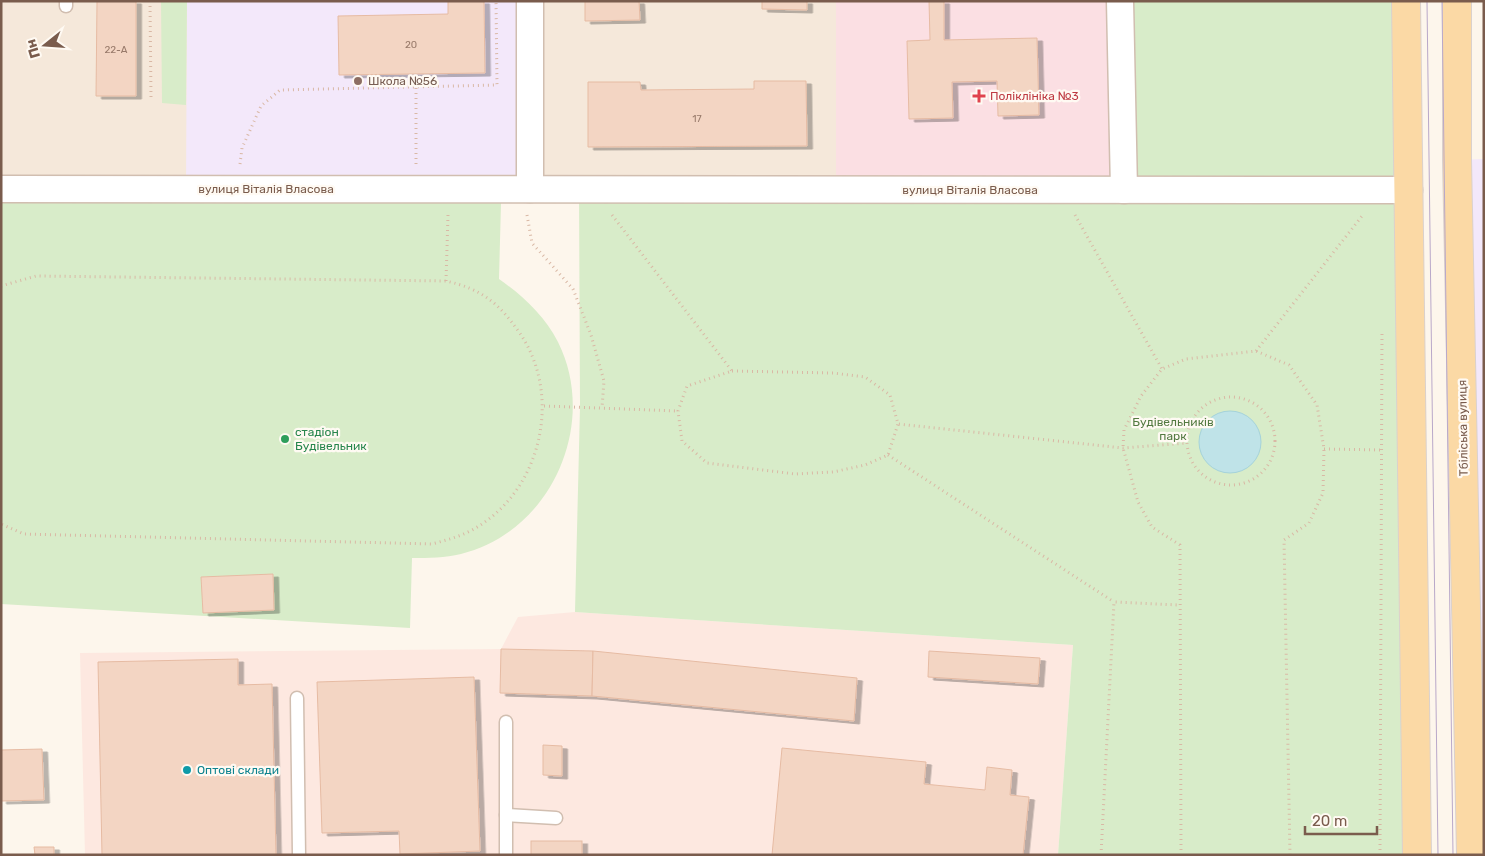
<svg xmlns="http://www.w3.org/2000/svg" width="1485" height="856" font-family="Rubik,sans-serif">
	<defs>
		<filter id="shadow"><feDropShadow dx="5.5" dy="3" stdDeviation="0" flood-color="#0004"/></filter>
	</defs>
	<rect width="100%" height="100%" fill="#fdf6ec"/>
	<path fill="#f5e8da" d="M1 1H1120L1124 190 1 189Z"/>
	<path fill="#fde8e0" d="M575 612 1073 645 1058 855H85L80 653 501 649 518 617Z"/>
	<g fill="#f3e8fa">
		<path d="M187 1H530V189H186Z"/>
		<path d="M1484 159V774L1470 775 1457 160Z"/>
	</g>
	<path fill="#fbdfe3" d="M836 1H1120L1124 190H836Z"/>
	<g fill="#d8ecc9">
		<path d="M161 1H187L186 105 162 103Z"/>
		<path d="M1120 1H1406L1417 855H1058L1073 645 575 612 580 407 579 190H1123Z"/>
		<path d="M1 199 501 203 499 279C523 296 544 315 558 342 599 424 551 532 461 554 445 558 429 558 412 558L410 628 1 604Z"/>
	</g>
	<circle fill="#bfe3e8" stroke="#a5d3da" cx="1230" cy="442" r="31"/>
	<g fill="#f3d5c3" stroke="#e6bba3" filter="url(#shadow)">
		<path d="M97 1H136V96H96Z"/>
		<path d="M448 1H484L485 73 339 75 338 16 448 14Z"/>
		<path d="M585 1H639L640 20 585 21Z"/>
		<path d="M762 1H807V10L762 9Z"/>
		<path d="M929 1H944V40L1037 38 1039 115 998 116 997 81 952 82 953 118 909 119 907 41 930 40Z"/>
		<path d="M754 81H806L807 146 588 147V82H640L641 90 754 89Z"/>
		<path d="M273 574 274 610 203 613 201 577Z"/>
		<path d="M501 649 593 651 592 696 500 693Z"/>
		<path d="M593 651 857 678 854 721 592 696Z"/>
		<path d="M929 651 1040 658 1038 684 928 677Z"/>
		<path d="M238 659V685L272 684 276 855H102L98 662Z"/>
		<path d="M474 677 480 851 400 854 399 831 322 833 317 682Z"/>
		<path d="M543 745 562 746V776L543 775Z"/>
		<path d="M782 748 926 762 924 784 985 790 987 767 1012 770 1010 795 1029 797 1023 855H772Z"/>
		<path d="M42 749 44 800 1 801V750Z"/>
		<rect x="531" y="841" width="51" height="14"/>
		<path d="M34 847H54V855H35Z"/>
	</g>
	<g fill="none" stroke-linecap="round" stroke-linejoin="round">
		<g stroke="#d1beb0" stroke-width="15">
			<g id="service">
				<path d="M66 6V1"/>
				<path d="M297 698 299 855"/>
				<path d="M506 722V855"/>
				<path d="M506 815 556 818"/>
			</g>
		</g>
		<g stroke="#d1beb0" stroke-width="29">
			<g id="minor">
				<path d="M1120 1 1124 190"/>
				<path d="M1 189 1409 190"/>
				<path d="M530 189V1"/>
			</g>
		</g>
		<g stroke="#dad1cd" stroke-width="30">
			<g id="primary">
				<path d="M1406 1 1417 855"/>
				<path d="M1457 1V160L1471 855"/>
			</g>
		</g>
		<g stroke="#d9b8a5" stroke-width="3" stroke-dasharray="1 4" stroke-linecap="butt">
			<path d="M150 1 151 98"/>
			<path d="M240 164 242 148 261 106 280 90 497 85 496 1"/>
			<path d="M416 164V87"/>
			<path d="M527 215 532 243 573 289 591 335 604 381 602 408"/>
			<path d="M612 215 732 371 687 386 678 411 682 441 707 463 795 474 833 472 865 465 888 455 898 424"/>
			<path d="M1075 215 1162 369"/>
			<path d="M446 281 448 215"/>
			<path d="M1 286 36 276 446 281C481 289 498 302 519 332 564 396 541 493 472 530 459 537 446 540 432 544L24 534 1 524"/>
			<path d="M1256 351 1362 216"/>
			<path d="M732 371 833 373 865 377 890 395 898 424 1123 448 1187 443"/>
			<circle cx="1231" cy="441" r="44"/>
			<path d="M544 406 678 411"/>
			<path d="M1324 449 1382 450"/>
			<path d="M888 455 1114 602"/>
			<path d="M1101 855 1114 602 1179 605"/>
			<path d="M1181 855 1180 545 1152 527 1138 502 1123 448 1124 430 1141 396 1162 369 1186 359 1256 351 1289 365 1317 405 1324 449 1323 493 1309 523 1284 540 1290 855"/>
			<path d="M1380 855 1382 331"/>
		</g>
		<use href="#service" stroke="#fff" stroke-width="12"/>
		<use href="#minor" stroke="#fff" stroke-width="26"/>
		<use href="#primary" stroke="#fbd9a5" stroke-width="28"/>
		<g stroke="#b9a8c9" stroke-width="1">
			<path d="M1427 1 1438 855"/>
			<path d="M1442 1 1453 855"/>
		</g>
	</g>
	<circle fill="#8d6e63" stroke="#fffaf3" stroke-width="2" cx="358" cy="81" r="5"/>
	<path fill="#e0444e" stroke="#fffaf3" stroke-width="2" d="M976.5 88.5h5v5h5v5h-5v5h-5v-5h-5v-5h5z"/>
	<circle fill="#2e9e5b" stroke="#fffaf3" stroke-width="2" cx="285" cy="439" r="5"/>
	<circle fill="#0f9aa8" stroke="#fffaf3" stroke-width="2" cx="187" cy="770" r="5"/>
	<g text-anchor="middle" stroke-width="4.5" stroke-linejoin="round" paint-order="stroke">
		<g font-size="10" fill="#987a6a">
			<text x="411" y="48">20</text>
			<text x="116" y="53">22-А</text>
			<text x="697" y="122">17</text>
		</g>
		<g font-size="12" fill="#785e54" stroke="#fffaf3" text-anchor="start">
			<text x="368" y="85">Школа №56</text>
		</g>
		<g font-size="12" fill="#be3a42" stroke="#fffaf3" text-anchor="start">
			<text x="990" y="100">Поліклініка №3</text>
		</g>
		<g font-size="12" fill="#7a5c4d" stroke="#fffaf3">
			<text x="266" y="193">вулиця Віталія Власова</text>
			<text x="970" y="194">вулиця Віталія Власова</text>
			<text transform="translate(1463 428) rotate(-91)" y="4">Тбіліська вулиця</text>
		</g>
		<g font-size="12" fill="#537a41" stroke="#fffaf3">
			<text x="1173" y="426">Будівельників<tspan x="1173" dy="14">парк</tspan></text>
		</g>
		<g font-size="12" fill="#27864d" stroke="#fffaf3" text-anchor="start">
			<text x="295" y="436">стадіон<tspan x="295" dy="14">Будівельник</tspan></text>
		</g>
		<g font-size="12" fill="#0d838f" stroke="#fffaf3" text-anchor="start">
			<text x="197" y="774">Оптові склади</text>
		</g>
	</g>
	<rect width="1485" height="856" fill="none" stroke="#7a5c4d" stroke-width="5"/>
	<g transform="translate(45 45) rotate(253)" stroke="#fffaf3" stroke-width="4" paint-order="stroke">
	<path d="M0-4L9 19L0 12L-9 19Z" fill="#7a5c4d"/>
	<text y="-8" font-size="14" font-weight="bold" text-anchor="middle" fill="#7a5c4d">Пн</text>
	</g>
	<path d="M1305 826v8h72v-8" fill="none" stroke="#7a5c4d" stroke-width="2.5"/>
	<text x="1312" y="826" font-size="15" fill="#7a5c4d" stroke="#fffaf3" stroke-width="4" paint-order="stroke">20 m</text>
</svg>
